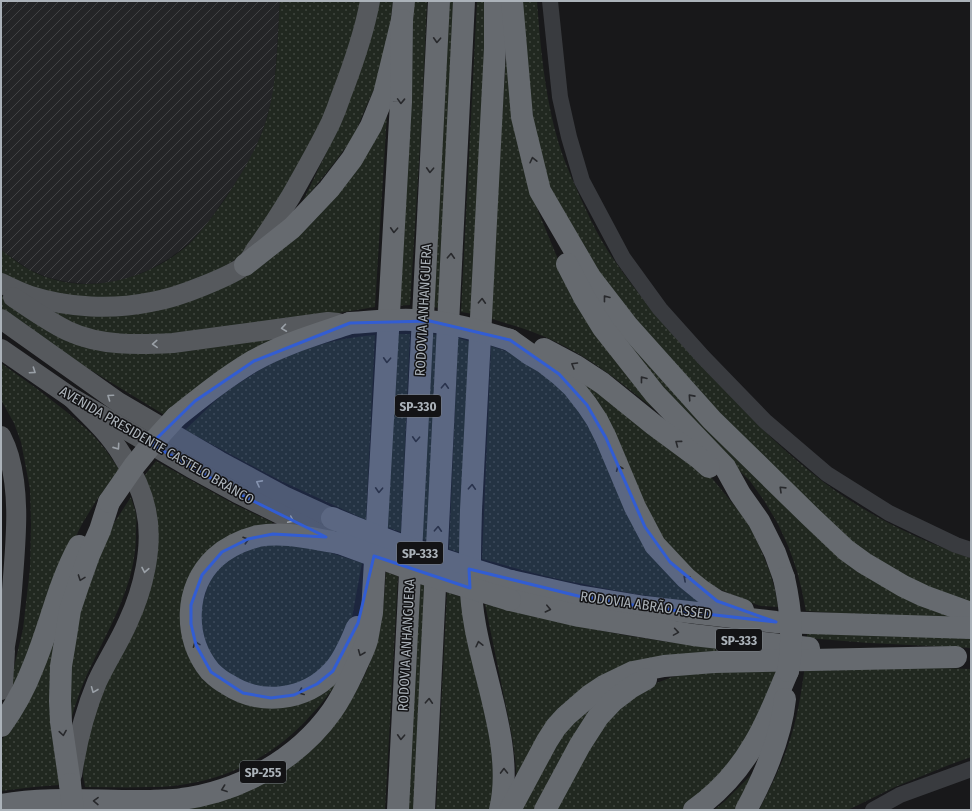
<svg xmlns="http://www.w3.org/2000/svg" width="972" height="811" font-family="'Fira Sans Condensed',sans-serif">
	<defs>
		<pattern id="industrial-furrows" width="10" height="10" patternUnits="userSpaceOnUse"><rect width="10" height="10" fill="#242527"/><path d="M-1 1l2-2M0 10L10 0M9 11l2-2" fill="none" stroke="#414244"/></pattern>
		<pattern id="grass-dots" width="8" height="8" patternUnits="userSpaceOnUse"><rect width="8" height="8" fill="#212820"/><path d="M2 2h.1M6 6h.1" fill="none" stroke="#3f453e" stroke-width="1.8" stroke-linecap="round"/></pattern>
	</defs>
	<rect width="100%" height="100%" fill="#18181a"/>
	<path fill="url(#industrial-furrows)" d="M1 1H280L276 65 273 95 265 124 254 152 239 178 205 227 188 244 170 258 149 270 126 279 107 283 86 284 66 282 46 277 28 269 1 250Z"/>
	<g fill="url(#grass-dots)">
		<path d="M280 1H361L358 19 328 110 269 225 236 259 212 275 149 298H55L1 277V250C10 256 19 264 28 269 80 298 146 282 189 244 203 230 214 214 225 199 241 175 256 151 265 124 278 85 277 42 280 1Z"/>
		<path d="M377 1H393L390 27 379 78 366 107 353 138 331 167 302 203 327 151Z"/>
		<path d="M414 1H427L422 115 410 305 396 306 408 114Z"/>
		<path d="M446 1H458L441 308 430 307Z"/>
		<path d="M477 1H490L473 314 461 312Z"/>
		<path d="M517 1H537C541 54 546 109 564 159 569 172 575 185 580 197 589 216 597 234 608 251 622 272 637 292 653 311 668 329 685 346 701 363 735 400 768 438 807 469 855 509 912 538 971 558V606L926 590 839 534 643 334 616 303 554 198 544 169 536 139Z"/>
		<path d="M506 56 529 182 538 211 562 269 667 419C634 394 602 365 564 346 540 333 515 326 489 318Z"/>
		<path d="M388 98 375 307 278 323 199 333 123 337 84 328 40 307 86 312 255 268Z"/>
		<path d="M1 295 54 329 68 336 273 340 166 416 66 355 1 309Z"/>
		<path d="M595 298 788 504 962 619 864 615 806 611 802 591 797 571 789 548 778 524 765 502 750 481 717 449 653 379Z"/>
		<path d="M395 334H410L401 532 386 527Z"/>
		<path d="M428 334 441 335 430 542 420 538Z"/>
		<path d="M375 335 366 520 281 481 243 461 185 430C198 418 210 405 223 394 229 390 235 386 241 382 282 354 326 339 375 335Z"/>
		<path d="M458 338 471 342 461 553 449 549Z"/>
		<path d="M491 346 517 355 538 366 579 404 634 516 706 604C665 598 623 593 583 584 549 578 515 568 482 559Z"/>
		<path d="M1 363 36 388 68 413 92 434 105 449 119 469 96 501 82 524 71 546 25 672 1 710 8 692 23 629 30 568 31 524 30 489 21 442 14 423 1 400Z"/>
		<path d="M572 372 711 477 747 521 756 538 770 572 775 590 778 607 761 606 749 602 717 588 697 576 668 549Z"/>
		<path d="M156 461 234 504 272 522 273 528 242 535 185 613 237 695 338 682C329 693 321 705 311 715 275 756 227 780 173 786 165 787 157 787 149 787 128 788 106 787 85 787L83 776 84 758 87 737 100 696 140 614 144 476Z"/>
		<path d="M131 497C132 502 135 508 136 514 137 520 136 526 136 532 137 585 107 631 86 677 78 695 73 713 67 732L66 697 77 609 114 523Z"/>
		<path d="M256 542 301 543 362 563 352 617 345 636 338 650 307 683 264 689 235 679 213 660 197 620 213 570Z"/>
		<path d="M386 572 398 576 385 810H94L191 805 342 714C355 695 367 674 374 651 383 626 384 598 386 572Z"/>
		<path d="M418 583 428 586 417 810H407Z"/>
		<path d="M447 592 464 598 494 746 493 810H436Z"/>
		<path d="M485 604C531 615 577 627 624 635 666 642 708 647 751 652L615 674 517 782 515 758 512 736Z"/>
		<path d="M63 606 59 785 34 787 1 791V741L9 730Z"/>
		<path d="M807 629 971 637V648L869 643 807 638Z"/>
		<path d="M778 665 774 685 747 747 684 810H550L605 717 654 684 672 677 696 672Z"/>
		<path d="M854 665 971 669V757L949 765 895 787 848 810H759C769 790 780 769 787 748 797 722 801 694 805 666Z"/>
		<path d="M604 692 539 810H519L556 737Z"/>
		<path d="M758 762 737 810H714L725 801 751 775Z"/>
	</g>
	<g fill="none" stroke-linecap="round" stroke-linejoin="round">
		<g stroke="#393b3f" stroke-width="16">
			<path d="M550 1 560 97 569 137 582 181 623 258 660 309 703 357 765 421 827 474 889 513 956 545 971 550"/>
			<path d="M873 810 900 795 971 769"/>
		</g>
		<g stroke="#56595d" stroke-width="20">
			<path d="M1 283C11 288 21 293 31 296 69 308 112 310 151 302 169 299 186 293 203 286 213 282 239 271 246 264 250 260 253 254 256 249 269 232 280 214 291 196 305 171 319 147 331 122 335 113 338 105 341 96 353 65 364 34 370 1"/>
			<path d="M13 297C31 309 49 322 68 331 100 346 138 345 173 343L328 322 338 323"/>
			<path d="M1 319 118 402 219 461 284 496 332 518"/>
			<path d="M1 349 72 398 195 470 237 493 328 538"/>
			<path d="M1 436C4 442 7 449 9 456 20 495 16 537 13 577 11 607 8 636 1 665"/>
			<path d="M1 690 3 684 5 651"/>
			<path d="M72 775C77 742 84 713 97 682 106 662 119 643 128 622 143 590 154 546 146 510 142 491 133 472 122 455 109 433 90 416 72 398"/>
		</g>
		<g stroke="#666a6f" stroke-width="22">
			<path d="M495 1V48L471 510C470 549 468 587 475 625 485 683 514 751 500 810"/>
			<path d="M512 1 522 117 540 191 590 277 627 325 712 420 810 516 846 550 864 563 903 586 924 596 971 613"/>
			<path d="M567 264 584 297 603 328 655 394 725 467 740 494 759 521 775 553 784 578"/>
			<path d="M245 265 292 228 329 189 352 159 371 126 384 94 402 20 404 1"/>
			<path d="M510 340 531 355 545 363 559 374 573 387 587 405 597 420 606 438 635 507 655 545 686 578 702 591 717 601 743 610"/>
			<path d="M544 349 576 366 602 383 654 425 700 459 709 467"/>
			<path d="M176 417C201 397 226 377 253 361 283 344 318 334 350 323"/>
			<path d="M339 543C313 539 285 531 258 536 243 540 227 547 215 558 184 587 183 638 210 671 215 676 221 681 227 684 260 706 305 701 332 672 343 661 351 642 357 627"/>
			<path d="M511 581 578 596 645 607 776 622 971 628"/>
			<path d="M510 600 579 616 693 635 809 648"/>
			<path d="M1 726C14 708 25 688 33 667 50 627 58 584 79 546"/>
			<path d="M70 784 61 722 60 701 61 666 66 636 70 610 78 586 89 555 100 530 109 502"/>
			<path d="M1 805C50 796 100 802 149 801 160 800 171 801 182 799 241 791 298 759 332 711 341 698 348 684 354 671 358 661 364 651 367 640 369 631 370 622 372 613L401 102 402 20"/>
			<path d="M398 810 439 1"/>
			<path d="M424 810 464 1"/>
			<path d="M510 810 547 741 556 727 566 716 589 696 604 686 633 672 664 666 714 662 956 657"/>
			<path d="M545 810 580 745 598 717 613 701 630 688 646 679"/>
			<path d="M694 810C718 793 739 770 754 744 768 721 777 696 788 671"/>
			<path d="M746 810C765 775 781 738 785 699"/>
		</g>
		<g stroke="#666a6f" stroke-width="22">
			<path d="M350 323C371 322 392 319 413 320 446 321 478 330 510 340"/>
			<path d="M109 502 134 466 156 439 176 417"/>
			<path d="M332 518C391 543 450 563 511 581"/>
			<path d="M339 543 421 573 510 600"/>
			<path d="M784 578C791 609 794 640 788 671"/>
			<path d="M70 784 73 810"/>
		</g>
	</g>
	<defs><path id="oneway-chevron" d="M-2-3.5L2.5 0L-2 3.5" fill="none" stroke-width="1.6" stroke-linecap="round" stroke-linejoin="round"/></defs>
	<g stroke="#28292c">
		<use href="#oneway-chevron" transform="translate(437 40) rotate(93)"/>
		<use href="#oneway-chevron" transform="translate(401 101) rotate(92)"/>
		<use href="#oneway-chevron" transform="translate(533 160) rotate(-103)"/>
		<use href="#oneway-chevron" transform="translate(430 170) rotate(93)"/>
		<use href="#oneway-chevron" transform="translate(394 230) rotate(93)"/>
		<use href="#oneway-chevron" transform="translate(451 256) rotate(-87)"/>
		<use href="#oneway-chevron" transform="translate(606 298) rotate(-128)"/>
		<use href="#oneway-chevron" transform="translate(482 301) rotate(-87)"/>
		<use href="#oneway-chevron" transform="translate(387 360) rotate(93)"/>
		<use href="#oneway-chevron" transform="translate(574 365) rotate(-149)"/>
		<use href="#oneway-chevron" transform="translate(643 379) rotate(-128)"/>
		<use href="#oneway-chevron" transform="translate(445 386) rotate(-87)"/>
		<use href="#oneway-chevron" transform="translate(691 397) rotate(-132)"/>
		<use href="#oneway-chevron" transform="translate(416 439) rotate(93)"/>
		<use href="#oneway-chevron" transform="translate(678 443) rotate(-143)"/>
		<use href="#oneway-chevron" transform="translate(619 468) rotate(-113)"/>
		<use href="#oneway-chevron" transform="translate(472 487) rotate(-87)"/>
		<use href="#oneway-chevron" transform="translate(782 489) rotate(-136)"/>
		<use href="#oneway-chevron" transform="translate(379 490) rotate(93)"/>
		<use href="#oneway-chevron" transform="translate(438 529) rotate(-87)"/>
		<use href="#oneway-chevron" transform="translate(246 540) rotate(-18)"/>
		<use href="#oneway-chevron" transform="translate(81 578) rotate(110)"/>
		<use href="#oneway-chevron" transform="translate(686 578) rotate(-138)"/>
		<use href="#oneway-chevron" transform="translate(548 609) rotate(13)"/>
		<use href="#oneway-chevron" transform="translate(676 632) rotate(9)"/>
		<use href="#oneway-chevron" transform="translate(196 644) rotate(-111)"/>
		<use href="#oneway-chevron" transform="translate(479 644) rotate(-103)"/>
		<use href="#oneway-chevron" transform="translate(361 653) rotate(112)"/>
		<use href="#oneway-chevron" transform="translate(301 692) rotate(158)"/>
		<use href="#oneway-chevron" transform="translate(429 701) rotate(-87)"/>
		<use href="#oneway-chevron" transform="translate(63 733) rotate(81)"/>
		<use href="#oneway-chevron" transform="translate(401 737) rotate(93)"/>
		<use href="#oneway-chevron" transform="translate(504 771) rotate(-91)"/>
		<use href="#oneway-chevron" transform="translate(224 789) rotate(160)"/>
		<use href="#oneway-chevron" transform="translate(96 801) rotate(-179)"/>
	</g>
	<g stroke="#9aa0a7">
		<use href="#oneway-chevron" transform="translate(284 328) rotate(172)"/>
		<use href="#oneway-chevron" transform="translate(155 344) rotate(177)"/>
		<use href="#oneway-chevron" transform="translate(33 371) rotate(34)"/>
		<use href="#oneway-chevron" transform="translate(110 397) rotate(-145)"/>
		<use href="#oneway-chevron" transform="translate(117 447) rotate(55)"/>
		<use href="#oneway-chevron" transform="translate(259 483) rotate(-152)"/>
		<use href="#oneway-chevron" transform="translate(291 520) rotate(26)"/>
		<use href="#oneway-chevron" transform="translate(145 570) rotate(101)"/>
		<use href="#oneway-chevron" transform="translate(94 690) rotate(112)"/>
	</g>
	<path fill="#325dd3" fill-opacity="0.2" stroke="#325dd3" stroke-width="3" stroke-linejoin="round" d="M430 321 510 340 559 374 587 405 606 438 645 527 670 562 717 601 776 622 645 607 578 596 469 569 470 588 374 556 358 623 333 671 317 684 294 695 271 698 243 693 211 672 196 645 191 624V605L202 575 222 552 248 539 273 534 326 537 237 493 151 444 195 401 254 361 350 323Z"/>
	<g text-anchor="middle" stroke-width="3" stroke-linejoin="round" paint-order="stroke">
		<g fill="#131315" stroke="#7d8288" stroke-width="1">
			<rect x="395" y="395" width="46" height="22" rx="3"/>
			<rect x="397" y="542" width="46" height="22" rx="3"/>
			<rect x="716" y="629" width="46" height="22" rx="3"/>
			<rect x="240" y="761" width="46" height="22" rx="3"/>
		</g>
		<g font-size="13" font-weight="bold" fill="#abb2b9">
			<text x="418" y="411">SP-330</text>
			<text x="420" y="558">SP-333</text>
			<text x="739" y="645">SP-333</text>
			<text x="263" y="777">SP-255</text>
		</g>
		<g font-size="14" fill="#abb2b9" stroke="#131315">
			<text transform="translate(423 310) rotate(-87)" y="5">RODOVIA ANHANGUERA</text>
			<text transform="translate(157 445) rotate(30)" y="5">AVENIDA PRESIDENTE CASTELO BRANCO</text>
			<text transform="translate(646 605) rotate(8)" y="5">RODOVIA ABRÃO ASSED</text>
			<text transform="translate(406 645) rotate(-87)" y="5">RODOVIA ANHANGUERA</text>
		</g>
	</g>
	<rect width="972" height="811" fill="none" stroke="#abb2b9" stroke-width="4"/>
</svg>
